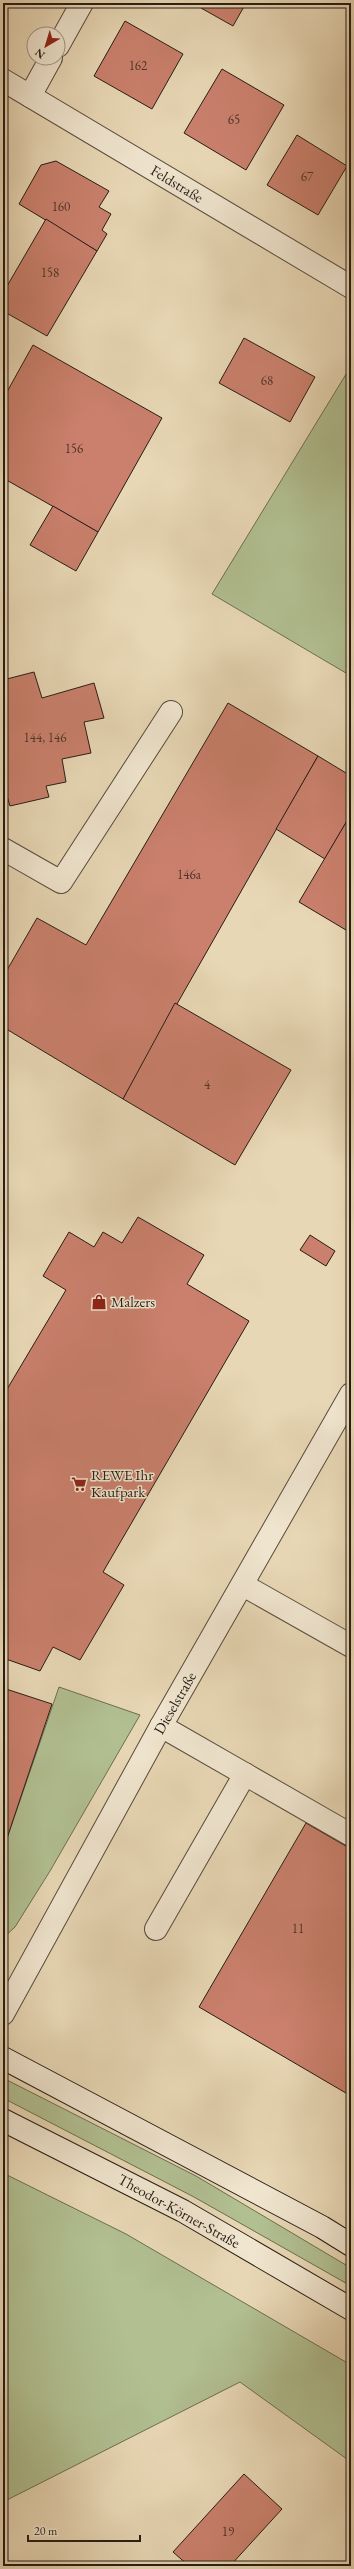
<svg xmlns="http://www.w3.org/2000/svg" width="354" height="2569" font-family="'EB Garamond',serif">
	<rect width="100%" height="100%" fill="#e8d7b5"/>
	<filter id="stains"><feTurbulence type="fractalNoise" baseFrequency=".005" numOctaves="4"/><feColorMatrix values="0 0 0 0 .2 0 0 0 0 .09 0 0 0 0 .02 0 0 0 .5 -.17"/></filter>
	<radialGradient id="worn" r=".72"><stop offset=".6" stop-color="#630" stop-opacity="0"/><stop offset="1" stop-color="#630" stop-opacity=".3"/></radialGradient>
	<g fill="#b1bf91" stroke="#6c6e52">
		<path d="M351 366V676L212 594Z"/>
		<path d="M59 1687 140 1715 50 1871 15 1927 3 1938V1850Z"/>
		<path d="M3 2078 196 2176 351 2268V2286L194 2197 3 2098Z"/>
		<path d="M3 2173 126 2234 351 2365V2462L240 2382 3 2502Z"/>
	</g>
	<g fill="#ca806d" stroke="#271c14">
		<path d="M204 3H246L233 26 201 8Z"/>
		<path d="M125 21 183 54 152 109 94 76Z"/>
		<path d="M222 69 284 105 246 170 184 133Z"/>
		<path d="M297 135 347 166 318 215 267 185Z"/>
		<path d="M56 161 109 191 99 207 111 214 102 230 107 234 97 251 19 204 41 165Z"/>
		<path d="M46 219 97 251 47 336 3 311V293Z"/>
		<path d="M244 338 315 377 290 422 219 383Z"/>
		<path d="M33 345 162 418 98 532 3 478V399Z"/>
		<path d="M53 506 98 532 76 571 30 545Z"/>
		<path d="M34 672 42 698 94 683 104 718 84 722 91 753 62 759 66 782 46 786 49 797 10 806 3 783V680Z"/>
		<path d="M228 703 318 756 123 1099 3 1027V977L37 918 86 945Z"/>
		<path d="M318 756 351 776V814L325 859 276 829Z"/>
		<path d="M351 814V933L299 902Z"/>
		<path d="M175 1003 291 1070 235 1165 123 1099Z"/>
		<path d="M138 1217 204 1255 187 1284 249 1321 103 1572 124 1585 80 1660 53 1647 40 1671 3 1658V1396L66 1290 43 1276 69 1232 94 1247 103 1232 122 1243Z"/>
		<path d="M310 1235 335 1251 326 1266 300 1250Z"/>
		<path d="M3 1688 52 1704 3 1850Z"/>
		<path d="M306 1823 351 1849V2096L199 2007Z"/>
		<path d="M244 2474 282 2509 230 2566H189L173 2552Z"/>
	</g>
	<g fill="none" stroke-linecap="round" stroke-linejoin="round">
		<g stroke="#574b3c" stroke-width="24">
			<g id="lane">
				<path d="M3 849 61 882 171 712"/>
				<path d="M243 1585 351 1646"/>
				<path d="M161 1726 351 1835"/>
				<path d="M156 1929 245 1774"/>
			</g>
		</g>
		<g stroke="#574b3c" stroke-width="24">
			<g id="street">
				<path d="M58 46 82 3"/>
				<path d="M3 80 351 287"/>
				<path d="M30 96 51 58"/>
				<path d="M3 2014 161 1726 351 1394"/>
			</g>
		</g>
		<g stroke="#271c14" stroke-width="24">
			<g id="secondary">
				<path d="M3 2058 322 2227 351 2245"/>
				<path d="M3 2120 183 2211 351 2309"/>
			</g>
		</g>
		<use href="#lane" stroke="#f0e5cf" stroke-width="22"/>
		<use href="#street" stroke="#f0e5cf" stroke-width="22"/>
		<use href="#secondary" stroke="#f0e5cf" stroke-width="22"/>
	</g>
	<defs>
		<g id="shop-bare" transform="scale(1.2)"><path d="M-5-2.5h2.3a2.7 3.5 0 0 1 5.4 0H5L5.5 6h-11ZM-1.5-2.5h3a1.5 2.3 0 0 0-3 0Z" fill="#8f2418" stroke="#f0e5cf" stroke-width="2.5" paint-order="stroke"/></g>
		<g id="supermarket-bare" transform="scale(1.2)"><path d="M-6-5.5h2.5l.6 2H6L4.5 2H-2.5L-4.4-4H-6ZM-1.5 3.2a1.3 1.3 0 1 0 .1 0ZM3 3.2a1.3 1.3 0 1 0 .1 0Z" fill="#8f2418" stroke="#f0e5cf" stroke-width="2.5" paint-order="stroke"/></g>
	</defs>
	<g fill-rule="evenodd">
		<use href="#shop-bare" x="99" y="1302"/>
		<use href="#supermarket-bare" x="79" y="1484"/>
	</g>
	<g text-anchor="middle" stroke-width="3" stroke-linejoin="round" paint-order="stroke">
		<g font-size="13" fill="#50352a">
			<text x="138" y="70">162</text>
			<text x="234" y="124">65</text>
			<text x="307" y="181">67</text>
			<text x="61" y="211">160</text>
			<text x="50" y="277">158</text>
			<text x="267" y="385">68</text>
			<text x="74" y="453">156</text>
			<text x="45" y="742">144, 146</text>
			<text x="189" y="879">146a</text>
			<text x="207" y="1089">4</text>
			<text x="298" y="1933">11</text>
			<text x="228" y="2536">19</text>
		</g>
		<g font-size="15" fill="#271c14" stroke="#f0e5cf">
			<text transform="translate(177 184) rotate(31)" y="5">Feldstraße</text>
			<text transform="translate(175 1703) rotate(-60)" y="5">Dieselstraße</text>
			<text transform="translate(179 2211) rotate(29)" y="5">Theodor-Körner-Straße</text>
		</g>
		<g font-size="15" fill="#271c14" stroke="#f0e5cf" text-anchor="start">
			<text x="111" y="1307">Malzers</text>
			<text x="91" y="1480">REWE Ihr<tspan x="91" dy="17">Kaufpark</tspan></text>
		</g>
	</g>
	<rect width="354" height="2569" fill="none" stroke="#e8d7b5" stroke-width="16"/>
	<rect x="4" y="4" width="346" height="2561" fill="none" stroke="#271c14" stroke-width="2"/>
	<rect x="8" y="8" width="338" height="2553" fill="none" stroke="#271c14"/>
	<g transform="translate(46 46) rotate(218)"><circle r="19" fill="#f0e5cf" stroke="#a09584"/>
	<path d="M0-3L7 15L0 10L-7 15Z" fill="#8f2418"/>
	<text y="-6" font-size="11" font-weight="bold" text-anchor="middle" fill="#271c14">N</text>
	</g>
	<path d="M28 2535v6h112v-6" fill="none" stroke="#271c14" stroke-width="2"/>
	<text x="34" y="2535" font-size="12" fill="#271c14" stroke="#f0e5cf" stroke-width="3" paint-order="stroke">20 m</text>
	<rect width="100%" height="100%" filter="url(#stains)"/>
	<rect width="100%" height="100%" fill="url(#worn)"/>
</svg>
